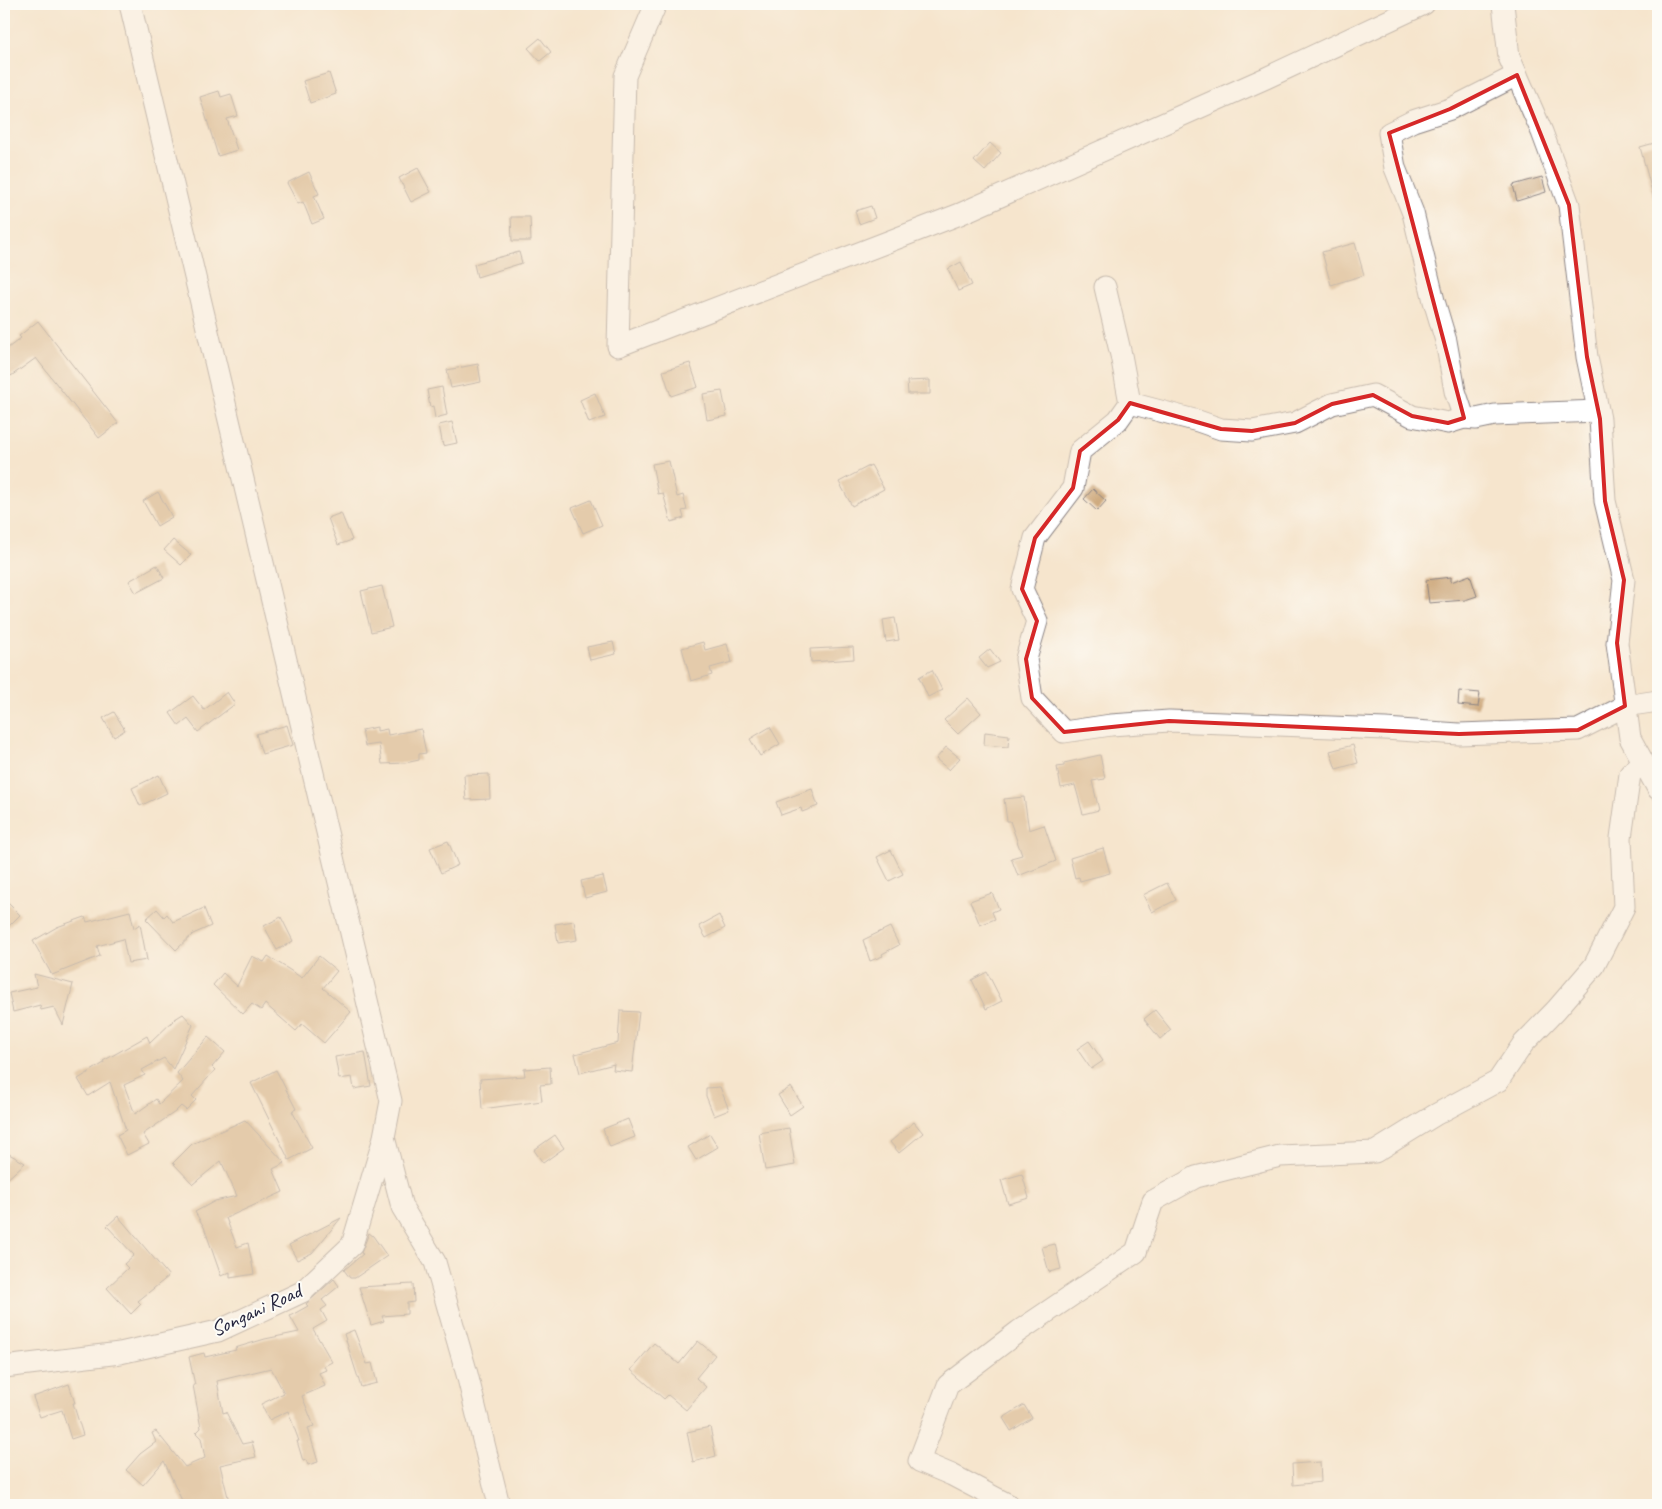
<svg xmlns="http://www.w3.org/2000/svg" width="1662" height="1509" font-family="Caveat,sans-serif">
	<rect width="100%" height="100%" fill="#fdfcf7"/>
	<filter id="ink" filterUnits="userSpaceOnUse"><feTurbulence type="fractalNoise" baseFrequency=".02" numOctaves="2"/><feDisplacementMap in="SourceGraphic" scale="10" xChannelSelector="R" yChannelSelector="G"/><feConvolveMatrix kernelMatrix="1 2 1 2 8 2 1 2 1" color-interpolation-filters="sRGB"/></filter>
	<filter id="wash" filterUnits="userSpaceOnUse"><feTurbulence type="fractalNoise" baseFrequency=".0096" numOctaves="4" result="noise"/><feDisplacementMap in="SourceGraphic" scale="20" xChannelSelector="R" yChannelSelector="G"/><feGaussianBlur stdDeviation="1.12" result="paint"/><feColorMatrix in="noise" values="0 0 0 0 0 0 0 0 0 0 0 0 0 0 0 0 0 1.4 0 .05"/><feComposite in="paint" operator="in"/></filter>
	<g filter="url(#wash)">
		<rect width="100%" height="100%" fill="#f6e5cd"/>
		<g id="blocks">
			<g fill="#cfab80">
				<path d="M540 38 551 52 540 61 528 48Z"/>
				<path d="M329 73 336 94 310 103 303 81Z"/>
				<path d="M219 91 221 97 231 94 238 116 227 119 237 150 218 156 200 97Z"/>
				<path d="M1658 142V198L1654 199 1640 147Z"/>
				<path d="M990 143 1001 153 985 171 974 161Z"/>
				<path d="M418 168 431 192 411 202 399 178Z"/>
				<path d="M309 172 319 194 314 196 324 219 312 224 303 202 298 204 287 183Z"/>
				<path d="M1542 177 1546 192 1517 201 1513 185Z"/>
				<path d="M871 206 875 218 859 224 855 211Z"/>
				<path d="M511 217H530L531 241H512Z"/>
				<path d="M1355 243 1364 275 1331 285 1322 252Z"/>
				<path d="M519 252 522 263 477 277 474 264Z"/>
				<path d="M961 262 972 285 958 291 948 269Z"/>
				<path d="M38 321 118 423 99 438 36 358 11 376 4 366V351L21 338 19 336Z"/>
				<path d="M690 363 698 387 671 396 663 371Z"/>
				<path d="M478 364 481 382 451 388 447 370Z"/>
				<path d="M930 380V394H908L907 381Z"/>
				<path d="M442 387 447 415 435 418 433 406 430 407 427 390Z"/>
				<path d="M722 391 727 416 707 420 703 394Z"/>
				<path d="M595 393 605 417 589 423 580 400Z"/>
				<path d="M452 422 457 443 443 446 439 425Z"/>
				<path d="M669 461 677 497 683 495 687 510 682 511 684 518 671 522 663 493 658 494 652 464Z"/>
				<path d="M871 465 884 489 852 506 839 482Z"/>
				<path d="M1093 489 1106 501 1097 511 1084 499Z"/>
				<path d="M158 492 172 517 157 526 143 501Z"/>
				<path d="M591 500 602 525 583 533 572 508Z"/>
				<path d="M341 513 352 540 338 545 328 518Z"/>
				<path d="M173 540 191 555 181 565 164 550Z"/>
				<path d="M157 565 164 578 136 593 129 581Z"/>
				<path d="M1470 575 1477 596 1465 600 1429 603 1426 580 1451 577V582Z"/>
				<path d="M382 586 392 627 371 632 361 591Z"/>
				<path d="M895 618 899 640 886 642 883 620Z"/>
				<path d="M613 642 616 654 590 660 587 647Z"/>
				<path d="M703 642 705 650 727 644 732 662 710 668 712 675 691 681 682 648Z"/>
				<path d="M853 647 854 659 811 662 810 649Z"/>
				<path d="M990 649 1000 662 987 668 979 658Z"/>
				<path d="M932 670 942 690 928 697 919 677Z"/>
				<path d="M1459 691 1480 693 1478 707 1458 705Z"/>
				<path d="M227 692 235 704 198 732 188 719 179 726 170 713 193 696 204 710Z"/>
				<path d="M968 698 981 713 958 734 944 720Z"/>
				<path d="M114 712 125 730 114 737 103 718Z"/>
				<path d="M287 725 293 745 262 754 256 734Z"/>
				<path d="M377 727V731L387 729 388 735 421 729 426 753 419 754V760L405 763 382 764 379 744 365 746 362 730Z"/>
				<path d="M770 727 780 744 760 756 750 739Z"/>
				<path d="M985 732 1009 735 1008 747 984 745Z"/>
				<path d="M1353 745 1358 763 1336 769 1330 751Z"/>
				<path d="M946 747 960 758 949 770 936 759Z"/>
				<path d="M1100 755 1105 779 1092 781 1099 810 1083 814 1075 785 1061 788 1057 767 1064 766V763Z"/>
				<path d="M489 774 490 799 466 800 464 775Z"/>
				<path d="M159 775 167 793 140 806 132 788Z"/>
				<path d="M812 789 818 806 802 812 801 808 781 815 776 802Z"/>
				<path d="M1024 797 1029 830 1044 825 1056 861 1018 876 1011 858 1022 855 1010 821H1007L1004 799Z"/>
				<path d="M448 841 458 865 441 873 430 848Z"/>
				<path d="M1103 848 1110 873 1080 881 1079 877 1075 878 1070 858Z"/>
				<path d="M891 850 903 874 889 881 877 857Z"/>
				<path d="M603 876 607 892 585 898 581 881Z"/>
				<path d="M1167 883 1176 900 1152 912 1143 895Z"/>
				<path d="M992 893 999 909 992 912 995 919 980 925 970 901Z"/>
				<path d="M4 899 20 915 4 931Z"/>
				<path d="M204 908 211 926 193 934 176 950 146 919 157 909 164 917 167 914 173 922Z"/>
				<path d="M130 911 134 928 140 924 147 960 128 963 123 939 97 946 100 956 52 975 33 941 57 927 85 917 87 922Z"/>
				<path d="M719 915 725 928 706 938 699 926Z"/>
				<path d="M281 917 293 941 277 950 264 926Z"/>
				<path d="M574 921 577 940 558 943 555 924Z"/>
				<path d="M890 927 899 945 882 954 883 956 870 961 863 940Z"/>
				<path d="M252 956 264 962 268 956 302 978 319 956 337 971 323 988 351 1012 324 1043 302 1024 296 1031 265 1004 261 1010 252 1004 243 1014 213 985 223 973 237 986Z"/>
				<path d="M987 972 1002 1001 986 1009 972 980Z"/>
				<path d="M34 974 73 984 63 1025 54 1007 41 1010 40 1005 13 1012 9 993 37 987Z"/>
				<path d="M1155 1010 1171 1030 1160 1039 1144 1019Z"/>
				<path d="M620 1011 639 1012 632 1072 613 1070 614 1064 580 1073 575 1054 618 1043Z"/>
				<path d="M183 1014 193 1025 173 1069 164 1058 142 1070 145 1075 124 1085 135 1114 156 1099 159 1104 183 1081 177 1073 208 1037 225 1052 212 1067 215 1070 192 1096 196 1100 186 1110 181 1106 175 1112 143 1134 149 1144 127 1155 117 1135 126 1130 110 1082 88 1096 78 1079 104 1063 103 1061 147 1036 150 1043 175 1019Z"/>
				<path d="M1089 1041 1103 1061 1091 1069 1077 1049Z"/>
				<path d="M365 1052 371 1086 354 1089 352 1077 339 1079 335 1057Z"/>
				<path d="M550 1067 551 1084 540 1085 542 1101 482 1109 480 1079 525 1076 524 1069Z"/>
				<path d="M276 1070 296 1109 292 1111 312 1148 289 1160 251 1083Z"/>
				<path d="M720 1087 729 1110 714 1116 706 1096V1088Z"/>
				<path d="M791 1087 803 1106 790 1115 778 1095Z"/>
				<path d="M628 1119 635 1137 610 1147 603 1129Z"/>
				<path d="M245 1120 285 1163 273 1169 283 1192 226 1218 237 1247 248 1243 254 1274 230 1278V1272L221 1276 204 1227 195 1212 215 1201 237 1196 221 1161 193 1184 173 1163 192 1144Z"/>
				<path d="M914 1122 923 1133 899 1153 890 1142Z"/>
				<path d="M789 1128 795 1165 765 1170 759 1133Z"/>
				<path d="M710 1134 718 1147 696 1160 688 1147Z"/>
				<path d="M555 1135 564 1148 543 1163 534 1150Z"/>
				<path d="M9 1154 25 1163 4 1182V1163Z"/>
				<path d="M1022 1174 1029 1198 1008 1204 1001 1180Z"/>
				<path d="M118 1216 169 1276 138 1301 141 1304 131 1314 107 1288 128 1268 124 1264 134 1255 107 1226Z"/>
				<path d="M341 1218 312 1253 297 1260 289 1245Z"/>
				<path d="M369 1233 373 1236 387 1256 355 1278H350L344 1270 363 1254 361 1253Z"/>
				<path d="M1055 1244 1061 1269 1049 1272 1042 1247Z"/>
				<path d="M334 1279 339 1286 322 1300 327 1306 321 1310 327 1321 313 1329 332 1362 324 1366 326 1370 319 1373 325 1386 302 1396 314 1426 308 1428 318 1462 308 1465 306 1460 303 1461 297 1441H299L288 1411 269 1420 261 1404 284 1393 271 1368 217 1381 223 1413 226 1412 242 1444 252 1442 256 1457 220 1465 230 1505H184L164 1461 143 1485 126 1470 140 1454 156 1442 152 1433 156 1431 185 1467 205 1458 201 1438 196 1433 201 1428 193 1385H195L189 1357 204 1353 205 1357 236 1350 235 1348 265 1339 299 1332 290 1316 308 1306 306 1304Z"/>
				<path d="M413 1284 414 1302 407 1303V1314L382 1316 384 1321 371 1325 359 1287Z"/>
				<path d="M354 1330 367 1364 372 1363 377 1383 361 1387 344 1334Z"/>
				<path d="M698 1341 715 1355 696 1378 706 1387 686 1410 668 1395 664 1399 631 1370 654 1343 679 1364Z"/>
				<path d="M69 1384 75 1403H73L83 1435 71 1439 62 1410 40 1417 33 1397Z"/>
				<path d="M1024 1405 1032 1418 1011 1431 1003 1418Z"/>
				<path d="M710 1427 716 1456 693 1462 687 1432Z"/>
				<path d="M1320 1462 1321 1482 1293 1485 1292 1464Z"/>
			</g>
		</g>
	</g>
	<g filter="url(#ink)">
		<use href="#blocks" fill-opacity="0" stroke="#8c8484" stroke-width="1"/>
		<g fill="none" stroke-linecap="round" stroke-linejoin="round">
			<g stroke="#8c8484" stroke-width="23">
				<g id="minor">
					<path d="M130 4 391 1101 384 1137 402 1207 435 1262 467 1374 499 1505"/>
					<path d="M656 4 625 76 618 346 960 214 1266 78 1424 4"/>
					<path d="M1503 4 1509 57 1542 132 1569 205 1587 357 1600 419 1605 501 1624 580 1617 643 1630 738 1658 789"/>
					<path d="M1105 287 1121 355 1130 403 1118 420 1080 451 1073 488 1035 538 1022 589 1037 621 1026 659 1032 698 1064 732 1111 725 1169 721 1385 729 1459 734 1578 730 1625 706 1658 701"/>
					<path d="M1130 403 1198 421 1221 429 1252 431 1295 423 1332 404 1373 395 1412 416 1448 423 1464 418 1476 419 1495 415 1598 411"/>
					<path d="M1464 418 1455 391 1446 341 1434 301 1413 213 1395 168 1389 133 1413 121 1450 109 1517 75"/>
					<path d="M4 1367 120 1353 218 1331 302 1292 352 1245 384 1138"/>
					<path d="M1009 1505 952 1475 919 1461 948 1385 1019 1331 1136 1252 1153 1201 1196 1177 1280 1156 1375 1152 1435 1115 1498 1081 1523 1044 1556 1010 1594 966 1624 907 1621 838 1630 774 1643 762"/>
				</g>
			</g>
			<use href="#minor" stroke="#fff" stroke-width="21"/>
		</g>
	</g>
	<path d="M0 0H1662V1509H0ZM1517 75 1569 205 1587 357 1600 419 1605 501 1624 580 1617 643 1625 706 1578 730 1459 734 1169 721 1064 732 1032 698 1026 659 1037 621 1022 589 1035 538 1073 488 1080 451 1118 420 1130 403 1221 429 1252 431 1295 423 1332 404 1373 395 1412 416 1448 423 1464 418 1389 133 1450 109Z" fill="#f6e5cd" fill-opacity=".55" fill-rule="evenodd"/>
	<path fill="none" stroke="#d62828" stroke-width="4" stroke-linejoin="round" d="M1517 75 1569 205 1587 357 1600 419 1605 501 1624 580 1617 643 1625 706 1578 730 1459 734 1169 721 1064 732 1032 698 1026 659 1037 621 1022 589 1035 538 1073 488 1080 451 1118 420 1130 403 1221 429 1252 431 1295 423 1332 404 1373 395 1412 416 1448 423 1464 418 1389 133 1450 109Z"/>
	<g text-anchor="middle" stroke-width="4" stroke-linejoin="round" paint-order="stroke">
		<g font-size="21" fill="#22223b" stroke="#fdfcf7">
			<text transform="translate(256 1310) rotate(-25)" y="7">Songani Road</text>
		</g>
	</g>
	<rect width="1662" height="1509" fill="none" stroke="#fdfcf7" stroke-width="20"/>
</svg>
